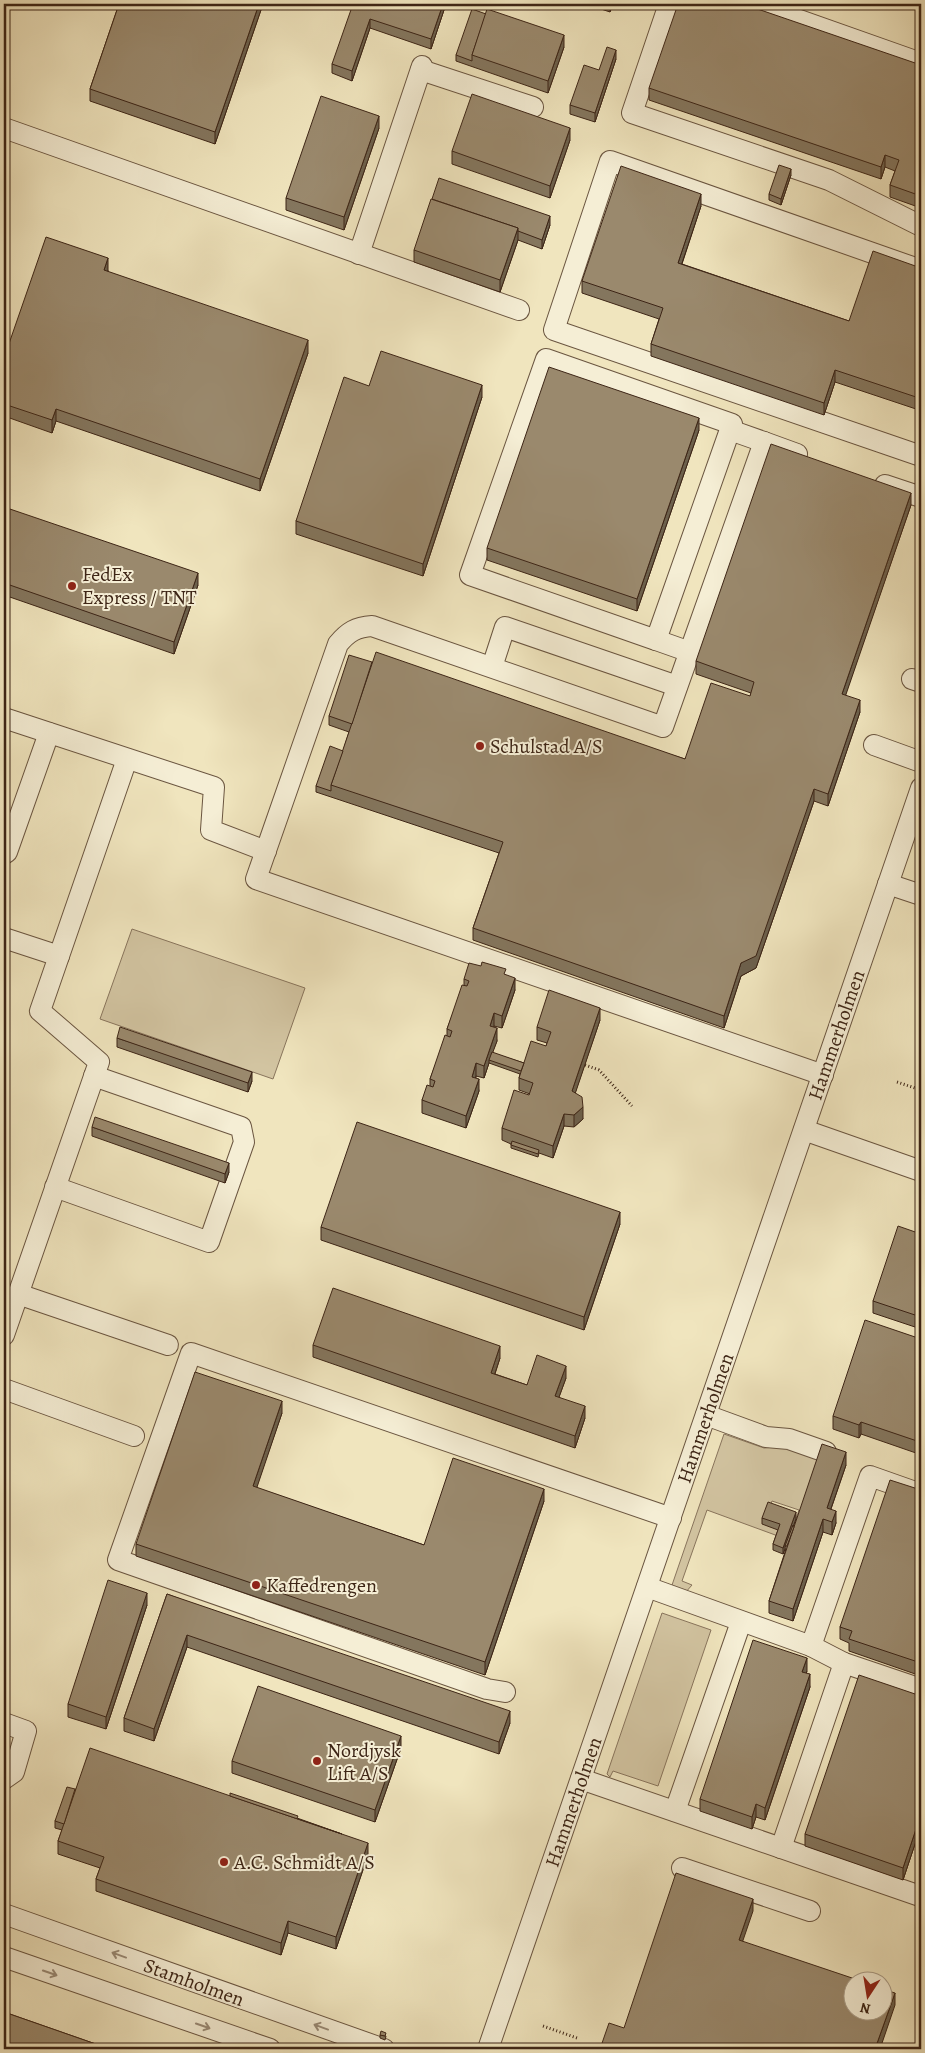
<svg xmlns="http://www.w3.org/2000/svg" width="925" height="2053" font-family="Alegreya,serif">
	<rect width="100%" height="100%" fill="#f0e5be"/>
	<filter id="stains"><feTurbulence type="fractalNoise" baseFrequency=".004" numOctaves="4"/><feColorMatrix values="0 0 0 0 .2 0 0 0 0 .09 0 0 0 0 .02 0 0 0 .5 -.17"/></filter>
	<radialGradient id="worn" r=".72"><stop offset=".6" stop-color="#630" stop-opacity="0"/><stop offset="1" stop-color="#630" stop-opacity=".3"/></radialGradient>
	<g fill="#d2c4a1" stroke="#88745c">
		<path d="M132 929 305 988 273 1079 100 1019Z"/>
		<path d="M724 1434 764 1448 785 1446 822 1458 796 1534 793 1528 799 1510 772 1501 769 1509 780 1531 778 1536 707 1510 682 1581 692 1585 685 1593 671 1588Z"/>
		<path d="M662 1613 711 1630 658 1786 613 1771 610 1777 607 1774Z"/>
	</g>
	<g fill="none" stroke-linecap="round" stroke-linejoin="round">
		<g stroke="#6a5540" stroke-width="22">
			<g id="minor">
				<path d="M669 4 632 113 829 180 921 226"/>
				<path d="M754 4 921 63"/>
				<path d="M421 70 533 107"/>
				<path d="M4 128 519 310"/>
				<path d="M359 254 422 66"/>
				<path d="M921 270 610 161 554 330 921 456"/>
				<path d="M546 359 732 424 656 640 470 575Z"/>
				<path d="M730 430 764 442"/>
				<path d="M797 454 764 442 663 727 372 626C356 627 348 632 338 644L256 879 823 1075"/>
				<path d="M885 485 921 497"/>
				<path d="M656 640 690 652"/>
				<path d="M492 667 505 627 677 686"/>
				<path d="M912 679 921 682"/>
				<path d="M4 718 214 787 211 830 266 851"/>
				<path d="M874 745 921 762"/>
				<path d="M4 854 7 852 49 733"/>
				<path d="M888 884 921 895"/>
				<path d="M4 938 59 956"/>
				<path d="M804 1130 921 1171"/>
				<path d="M55 1187 209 1242 244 1142 241 1127 94 1076"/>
				<path d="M18 1294 168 1345"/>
				<path d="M4 1335 99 1062 40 1011 127 759"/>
				<path d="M4 1389 134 1436"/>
				<path d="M706 1415 766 1437 789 1439 826 1452"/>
				<path d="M647 1587 811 1646 844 1663 921 1689"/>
				<path d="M811 1646 870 1476 921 1494"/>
				<path d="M505 1692 487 1689 118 1560 191 1353 671 1518"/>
				<path d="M4 1723 26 1731 14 1772 4 1779"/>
				<path d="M581 1779 920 1896 921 1892"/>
				<path d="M675 1811 741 1622"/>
				<path d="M781 1848 844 1663"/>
				<path d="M682 1868 810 1911"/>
				<path d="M4 1914 384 2049"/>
				<path d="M4 1957 270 2049"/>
				<path d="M488 2049 921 788"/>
			</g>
		</g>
		<g stroke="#3d2516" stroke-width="3" stroke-dasharray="1 2.5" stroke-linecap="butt">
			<path d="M585 1065 599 1070 632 1106"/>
			<path d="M897 1082 921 1090"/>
			<path d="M543 2026 577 2038"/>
		</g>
		<use href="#minor" stroke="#f5eed5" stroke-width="20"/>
	</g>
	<g fill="#84765e" stroke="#3d2516">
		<path d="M119 4H263L215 144 90 101V89Z"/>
		<path d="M376 4H446L431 49 370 28 352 81 332 73V64L375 6Z"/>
		<path d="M586 4H613L610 12Z"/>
		<path d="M486 14 564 47 548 93 456 61V55Z"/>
		<path d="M616 59 595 122 570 114V105L599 70Z"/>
		<path d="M921 65V208L890 197V185L895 171 885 167 881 179 649 100V88Z"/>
		<path d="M379 128 344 230 286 210V198Z"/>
		<path d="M570 140 550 198 452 164V151Z"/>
		<path d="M791 175 781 205 769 200V194Z"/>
		<path d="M701 206 682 264 849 321 921 268 916 409 835 382 824 415 651 356V344L659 319 582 293V281Z"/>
		<path d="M550 225 542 249 518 240 500 292 414 262V250Z"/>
		<path d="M108 270V272L308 353 260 491 56 421 52 433 4 416V358Z"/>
		<path d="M369 386 482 397 423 576 296 534V521Z"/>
		<path d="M699 430 637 611 487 560V548Z"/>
		<path d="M911 505 845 695 860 712 828 806 814 801 756 968 741 976 724 1028 473 940V928L499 853 316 792V786L343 751 349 732 329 725V716L372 662 685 759 750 696 751 693 696 674V661Z"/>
		<path d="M4 507 198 585 174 654 4 595Z"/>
		<path d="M506 975 515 990 502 1028 494 1026V1027L497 1041 492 1053 524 1063 546 1046 547 1043 537 1040V1027L600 1020 575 1093 583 1119 574 1127 564 1126 553 1158 539 1153 538 1157 511 1148V1144L502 1140V1128L530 1094 519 1090V1078L520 1074 489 1063 484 1078 476 1076V1078L479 1091 466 1128 422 1113V1100L430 1086V1079L447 1035V1029L464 985V979Z"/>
		<path d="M117 1038 252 1081 248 1092 117 1047Z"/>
		<path d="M92 1127 229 1172 225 1183 92 1136Z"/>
		<path d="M620 1224 584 1330 321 1240V1227Z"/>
		<path d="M921 1234V1329L873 1313V1301Z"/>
		<path d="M921 1339V1459L916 1457V1453L861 1434 859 1438 833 1429V1416Z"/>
		<path d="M313 1345 500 1358 495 1374 527 1385 566 1378 559 1397 585 1418 575 1448 313 1357Z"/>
		<path d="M282 1413 256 1488 424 1545 544 1501 485 1675 136 1556V1544Z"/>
		<path d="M846 1465 831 1509 836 1523 832 1535 823 1532 793 1621 769 1613V1601L786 1549H785L783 1554 773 1550V1544L778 1530 762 1524V1518L796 1519 793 1526 794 1527Z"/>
		<path d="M921 1490V1676L849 1651V1643L840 1639V1627Z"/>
		<path d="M167 1594 510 1723 499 1754 187 1647 154 1741 124 1731V1718Z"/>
		<path d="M147 1605 106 1729 68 1717V1704Z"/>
		<path d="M807 1671 806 1673 810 1687 765 1820 756 1817 752 1829 700 1811V1799Z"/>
		<path d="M921 1696V1826L903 1880 805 1846V1834Z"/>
		<path d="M401 1748 375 1822 232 1773V1761Z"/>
		<path d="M75 1789 298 1819 368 1855 336 1949 288 1933 281 1955 96 1891V1879L100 1868 58 1854V1841L62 1830 55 1828V1821Z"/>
		<path d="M4 2012 110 2049H4Z"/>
		<path d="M380 2035 386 2036 385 2040 380 2038Z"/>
	</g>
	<g fill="#6c604c" stroke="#3d2516">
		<path d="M259 4H263L215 144V132Z"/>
		<path d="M443 4H446L431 49V39Z"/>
		<path d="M610 4H613L610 12Z"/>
		<path d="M370 19V28L352 81V71Z"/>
		<path d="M564 35V47L548 93V81Z"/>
		<path d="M616 50V59L595 122V113Z"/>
		<path d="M379 116V128L344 230V217Z"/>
		<path d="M570 128V140L550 198V186Z"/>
		<path d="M885 155V167L881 179V167Z"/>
		<path d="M791 169V175L781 205V199Z"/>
		<path d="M701 194V206L678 275V263Z"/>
		<path d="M550 216V225L542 249V240Z"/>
		<path d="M518 228V240L500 292V280Z"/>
		<path d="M108 258V270L104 283V270Z"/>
		<path d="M308 340V353L260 491V479Z"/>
		<path d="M835 370V382L824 415V403Z"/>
		<path d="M921 383V395L916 409V397Z"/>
		<path d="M482 385V397L423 576V564Z"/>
		<path d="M56 409V421L52 433V420Z"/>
		<path d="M699 418V430L637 611V599Z"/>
		<path d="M911 493V505L842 706V694Z"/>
		<path d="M198 573V585L174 654V642Z"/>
		<path d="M860 700V712L828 806V794Z"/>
		<path d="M814 789V801L756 968 741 976 724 1028V1016L741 963Z"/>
		<path d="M515 978V990L502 1028V1016Z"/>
		<path d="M600 1008V1020L572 1103V1091Z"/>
		<path d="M494 1013V1026L490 1038V1026Z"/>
		<path d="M497 1028V1041L490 1060H489V1063L484 1078V1066Z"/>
		<path d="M476 1063V1076L472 1089V1077Z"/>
		<path d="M252 1072V1081L248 1092V1083Z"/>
		<path d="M479 1079V1091L466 1128V1116Z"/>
		<path d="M583 1107V1119L574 1127V1115Z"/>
		<path d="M564 1114V1126L553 1158V1146Z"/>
		<path d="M229 1163V1172L225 1183V1174Z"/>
		<path d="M620 1212V1224L584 1330V1317Z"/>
		<path d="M500 1346V1358L491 1385V1373Z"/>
		<path d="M566 1366V1378L555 1408V1396Z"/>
		<path d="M282 1401V1413L253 1499V1486Z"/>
		<path d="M585 1406V1418L575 1448V1436Z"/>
		<path d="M861 1422V1434L859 1438V1425Z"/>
		<path d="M846 1452V1465L827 1520V1508Z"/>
		<path d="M544 1489V1501L485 1675V1662Z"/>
		<path d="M836 1511V1523L832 1535V1522Z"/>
		<path d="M796 1512V1519L786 1546H785V1549L783 1554V1548Z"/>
		<path d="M823 1519V1532L793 1621V1609Z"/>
		<path d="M147 1593V1605L106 1729V1717Z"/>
		<path d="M187 1635V1647L154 1741V1729Z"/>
		<path d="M807 1658V1671L802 1684V1672Z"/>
		<path d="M810 1674V1687L765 1820V1808Z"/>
		<path d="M510 1711V1723L499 1754V1742Z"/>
		<path d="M401 1736V1748L375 1822V1810Z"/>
		<path d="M756 1804V1817L752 1829V1817Z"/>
		<path d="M921 1814V1826L903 1880V1868Z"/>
		<path d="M8 1842V1845L4 1859V1856Z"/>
		<path d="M368 1843V1855L336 1949V1937Z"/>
		<path d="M753 1899V1911L739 1952V1940Z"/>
		<path d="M288 1921V1933L281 1955V1943Z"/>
		<path d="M895 1993V2005L880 2049H875Z"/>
	</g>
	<g fill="#9a896d" stroke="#3d2516">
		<path d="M119 4H259L215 132 90 89Z"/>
		<path d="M353 4H367L375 6 376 4H443L431 39 370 19 352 71 332 64Z"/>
		<path d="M678 4H743L921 65V196L890 185 899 160 885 155 881 167 649 88Z"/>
		<path d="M472 9 486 14 472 55V61L456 55Z"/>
		<path d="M487 9 564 35 548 81 472 55Z"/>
		<path d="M607 47 616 50 595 113 570 105 584 65 599 70Z"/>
		<path d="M472 94 570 128 550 186 452 151Z"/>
		<path d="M321 96 379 116 344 217 286 198Z"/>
		<path d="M779 165 791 169 781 199 769 194Z"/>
		<path d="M621 166 701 194 678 263 849 321 873 251 921 268V383L916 397 835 370 824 403 651 344 663 308 582 281Z"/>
		<path d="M439 178 550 216 542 240 518 231V228L432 199Z"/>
		<path d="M431 199 518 228 500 280 414 250Z"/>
		<path d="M46 237 108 258 104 270 308 340 260 479 56 409 52 420 4 404V358Z"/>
		<path d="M381 351 482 385 423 564 296 521 344 377 369 386Z"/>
		<path d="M549 367 699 418 637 599 487 548Z"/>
		<path d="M771 444 911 493 842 694 860 700 828 794 814 789 756 956 741 963 724 1016 473 928 503 842 331 785 376 652 685 759 711 683 750 696 754 682 696 661Z"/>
		<path d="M4 507 198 573 174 642 4 583Z"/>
		<path d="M349 655 372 662 352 724 329 716Z"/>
		<path d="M330 746 343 751 331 785V791L316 786Z"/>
		<path d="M482 962 506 969 504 974 515 978 502 1016 494 1013 490 1026 497 1028 484 1066 476 1063 472 1077 479 1079 466 1116 422 1100 427 1085 433 1087 435 1081 430 1079 445 1035 450 1037 452 1031 447 1029 462 985 467 986 469 981 464 979 469 963 481 966Z"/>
		<path d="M549 990 600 1008 572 1091 582 1097 583 1107 574 1115 564 1114 553 1146 502 1128 514 1090 529 1095 533 1083 519 1078 531 1041 546 1046 551 1032 537 1027Z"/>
		<path d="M120 1027 252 1072 248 1083 117 1038Z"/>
		<path d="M492 1052 524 1063 521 1071 489 1060Z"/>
		<path d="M95 1117 229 1163 225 1174 92 1127Z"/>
		<path d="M357 1122 620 1212 584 1317 321 1227Z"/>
		<path d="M512 1141 539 1150 538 1154 511 1145Z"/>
		<path d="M898 1226 921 1234V1317L873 1301Z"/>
		<path d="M333 1288 500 1346 491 1373 527 1385 537 1355 566 1366 555 1396 585 1406 575 1436 313 1345Z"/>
		<path d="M865 1320 921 1339V1447L916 1445 917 1441 861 1422 859 1425 833 1416Z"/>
		<path d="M195 1372 282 1401 253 1486 424 1545 453 1458 544 1489 485 1662 136 1544Z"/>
		<path d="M822 1444 846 1452 827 1508 836 1511 832 1522 823 1519 793 1609 769 1601Z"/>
		<path d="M890 1480 921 1490V1663L849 1639 852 1631 840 1627Z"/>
		<path d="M768 1502 796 1512 783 1548 773 1544 780 1524 762 1518Z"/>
		<path d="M793 1525 794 1527 787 1546H785Z"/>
		<path d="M108 1580 147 1593 106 1717 68 1704Z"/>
		<path d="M167 1594 510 1711 499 1742 187 1635 154 1729 124 1718Z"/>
		<path d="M753 1640 807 1658 802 1672 810 1674 765 1808 756 1804 752 1817 700 1799Z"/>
		<path d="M859 1675 921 1696V1814L903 1868 805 1834Z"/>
		<path d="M258 1686 401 1736 375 1810 232 1761Z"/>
		<path d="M90 1748 368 1843 336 1937 288 1921 281 1943 96 1879 104 1857 58 1841Z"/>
		<path d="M67 1787 75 1789 64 1824 55 1821Z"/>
		<path d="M230 1793 298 1816 297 1818 342 1834 230 1796Z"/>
		<path d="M4 1840 8 1842 4 1856Z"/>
		<path d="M676 1873 753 1899 739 1940 858 1980H852V2010H882V1989L895 1993 875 2049H600L609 2023 624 2028Z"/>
		<path d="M4 2012 110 2049H12L4 2046Z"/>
		<path d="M381 2031 386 2033 385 2036 380 2035Z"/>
	</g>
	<defs><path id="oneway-shaft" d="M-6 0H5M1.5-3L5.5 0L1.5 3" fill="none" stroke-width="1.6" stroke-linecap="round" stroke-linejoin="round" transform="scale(1.25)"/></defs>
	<g stroke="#998a76">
		<use href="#oneway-shaft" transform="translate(119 1955) rotate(-160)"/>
		<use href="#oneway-shaft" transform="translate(50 1973) rotate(19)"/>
		<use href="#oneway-shaft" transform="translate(203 2026) rotate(19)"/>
		<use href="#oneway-shaft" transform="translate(321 2027) rotate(-160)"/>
	</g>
	<g fill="#8f2418" stroke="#f5eed5" stroke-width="2">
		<circle cx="72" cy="586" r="5"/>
		<circle cx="480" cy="746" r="5"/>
		<circle cx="256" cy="1585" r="5"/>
		<circle cx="317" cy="1761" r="5"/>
		<circle cx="224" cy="1862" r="5"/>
	</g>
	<g text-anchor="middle" stroke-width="4" stroke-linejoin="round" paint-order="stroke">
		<g font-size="20" fill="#3d2516" stroke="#f5eed5" text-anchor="start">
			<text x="82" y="581">FedEx<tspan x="82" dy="23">Express / TNT</tspan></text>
			<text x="490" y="753">Schulstad A/S</text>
			<text x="266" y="1592">Kaffedrengen</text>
			<text x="327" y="1757">Nordjysk<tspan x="327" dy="23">Lift A/S</tspan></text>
			<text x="234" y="1869">A.C. Schmidt A/S</text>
		</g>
		<g font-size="20" fill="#3d2516" stroke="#f5eed5">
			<text transform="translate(836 1035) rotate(-71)" y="7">Hammerholmen</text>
			<text transform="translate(705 1418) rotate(-71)" y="7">Hammerholmen</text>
			<text transform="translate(573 1802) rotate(-71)" y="7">Hammerholmen</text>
			<text transform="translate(194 1982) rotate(20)" y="7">Stamholmen</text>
		</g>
	</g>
	<rect width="925" height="2053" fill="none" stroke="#f0e5be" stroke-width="20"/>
	<rect x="5" y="5" width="915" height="2043" fill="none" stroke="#3d2516" stroke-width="2.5"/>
	<rect x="10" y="10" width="905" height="2033" fill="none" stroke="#3d2516"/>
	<g transform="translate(868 1996) rotate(192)"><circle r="24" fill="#f5eed5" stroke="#ab9e89"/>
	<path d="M0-4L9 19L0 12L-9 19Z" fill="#8f2418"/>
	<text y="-8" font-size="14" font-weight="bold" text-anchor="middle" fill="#3d2516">N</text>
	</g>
	<rect width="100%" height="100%" filter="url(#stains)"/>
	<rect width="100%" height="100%" fill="url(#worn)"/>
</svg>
